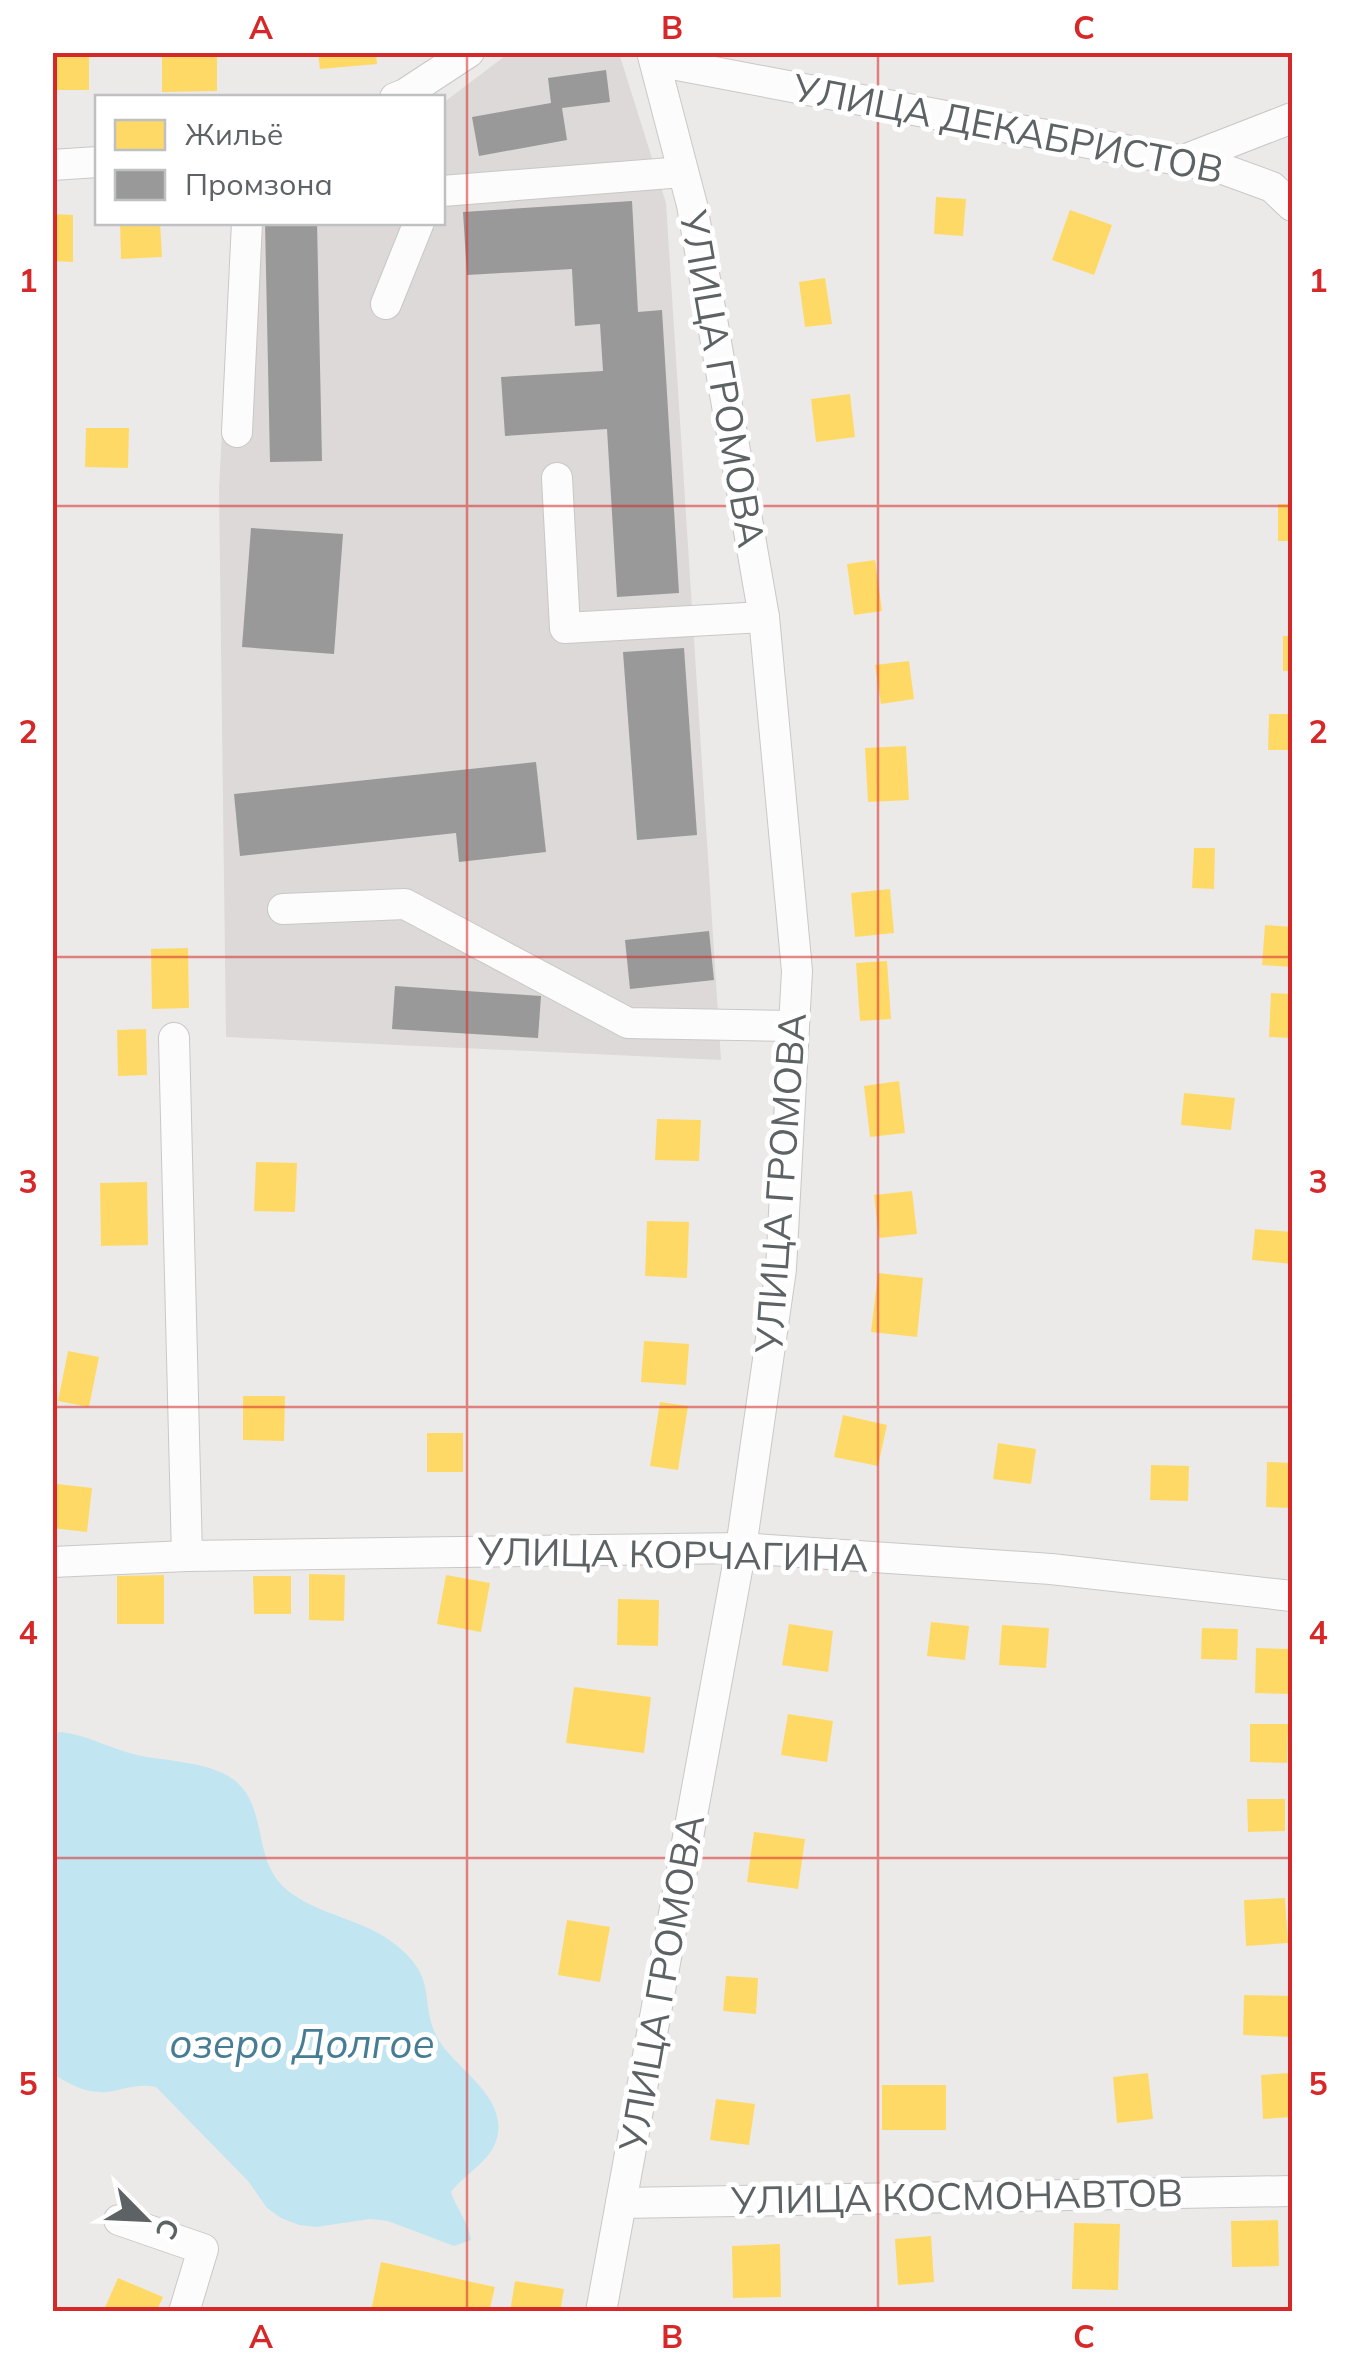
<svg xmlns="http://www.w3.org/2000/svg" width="1345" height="2364" font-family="Mulish,sans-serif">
	<rect width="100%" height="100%" fill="#eceae8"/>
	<path fill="#dcd9d8" d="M509 53H619L666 203 721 1060 226 1037 219 489 233 223 442 222 443 103Z"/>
	<path fill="#c1e6f1" d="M61 1732C86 1735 103 1745 126 1752 165 1765 230 1756 250 1800 265 1831 258 1865 287 1890 319 1916 365 1919 396 1945 440 1980 418 2001 438 2039 454 2068 511 2098 496 2141 490 2161 463 2176 451 2192 457 2210 468 2221 471 2240L454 2246 388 2221 370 2219 316 2227 299 2225 281 2218 267 2208 248 2181 156 2087C137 2083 126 2089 107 2092 87 2094 69 2084 53 2074L52 1733Z"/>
	<g fill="#ffd966">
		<rect x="52" y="52" width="37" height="38"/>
		<path d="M162 52H217V91L162 92Z"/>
		<path d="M318 52H376L377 64 320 69Z"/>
		<path d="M936 197 966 199 963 236 934 234Z"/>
		<path d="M1070 210 1112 225 1094 275 1052 260Z"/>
		<path d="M52 214 73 215V262L52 261Z"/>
		<path d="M120 222H160L162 257 121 259Z"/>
		<path d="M825 278 832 324 805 327 799 282Z"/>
		<path d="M850 394 855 437 816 442 811 399Z"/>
		<path d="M86 428H129L128 468 85 467Z"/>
		<rect x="1278" y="504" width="14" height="37"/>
		<path d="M875 560 882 611 854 615 847 564Z"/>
		<rect x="1283" y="636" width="9" height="35"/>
		<path d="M909 661 914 699 881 704 875 665Z"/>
		<path d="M1269 714H1292V750H1268Z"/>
		<path d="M906 746 909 800 868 802 865 748Z"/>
		<path d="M1194 848H1215L1214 889 1192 888Z"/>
		<path d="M890 889 894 933 855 937 851 893Z"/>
		<path d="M1265 925 1292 927V967L1262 965Z"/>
		<path d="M188 948 189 1008 152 1009 151 949Z"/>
		<path d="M887 961 891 1019 860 1021 856 963Z"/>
		<path d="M1271 993 1292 994V1038L1269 1037Z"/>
		<path d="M146 1029 147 1075 118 1076 117 1030Z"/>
		<path d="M899 1081 905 1133 870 1137 864 1086Z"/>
		<path d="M1184 1093 1235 1098 1231 1130 1181 1125Z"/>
		<path d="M657 1119 701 1120 699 1161 655 1160Z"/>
		<path d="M256 1162 297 1163 295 1212 254 1211Z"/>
		<path d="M147 1182 148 1245 101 1246 100 1183Z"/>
		<path d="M912 1191 917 1234 879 1238 874 1195Z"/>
		<path d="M647 1221 689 1222 687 1278 645 1276Z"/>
		<path d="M1255 1229 1292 1232V1264L1252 1260Z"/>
		<path d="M878 1273 923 1278 917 1337 871 1332Z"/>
		<path d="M644 1341 689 1344 686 1385 641 1382Z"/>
		<path d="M68 1351 99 1357 89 1407 58 1401Z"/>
		<path d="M243 1396H285L284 1441 243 1440Z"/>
		<path d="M660 1402 688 1406 678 1470 650 1466Z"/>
		<path d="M843 1415 887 1425 878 1466 834 1457Z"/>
		<rect x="427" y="1433" width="36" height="39"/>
		<path d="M998 1443 1036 1449 1031 1484 993 1479Z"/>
		<path d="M1267 1462 1292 1463V1508L1266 1507Z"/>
		<path d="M1151 1465 1189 1466 1188 1501 1150 1500Z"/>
		<path d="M57 1484 92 1488 87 1532 52 1528Z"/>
		<path d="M309 1574 345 1575 344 1621 309 1620Z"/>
		<path d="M164 1575V1624H117V1576Z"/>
		<path d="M446 1575 490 1583 481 1632 437 1624Z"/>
		<path d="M253 1576H291V1614H254Z"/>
		<path d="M618 1599 659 1600 658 1646 617 1645Z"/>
		<path d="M931 1622 969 1626 965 1660 927 1656Z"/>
		<path d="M789 1624 833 1631 828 1672 782 1665Z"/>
		<path d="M1002 1625 1049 1628 1046 1668 999 1665Z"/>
		<path d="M1202 1628 1238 1629 1237 1660 1201 1659Z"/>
		<path d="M1256 1648 1290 1649V1694L1255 1693Z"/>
		<path d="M574 1687 651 1697 644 1753 566 1743Z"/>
		<path d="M788 1714 833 1721 827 1762 781 1755Z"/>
		<path d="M1250 1724H1288L1287 1763 1250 1762Z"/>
		<path d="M1247 1799H1285V1831L1248 1832Z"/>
		<path d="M754 1832 805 1839 798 1889 747 1882Z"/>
		<path d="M1285 1898 1288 1943 1246 1946 1244 1900Z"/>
		<path d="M567 1920 610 1927 600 1982 558 1975Z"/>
		<path d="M726 1976 758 1978 756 2014 723 2011Z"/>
		<path d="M1244 1995 1292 1996V2037L1243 2035Z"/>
		<path d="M1148 2073 1153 2119 1117 2123 1113 2077Z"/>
		<path d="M1289 2073 1292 2117 1263 2119 1261 2075Z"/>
		<rect x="882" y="2085" width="64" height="45"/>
		<path d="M716 2099 755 2104 749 2145 710 2140Z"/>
		<path d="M1278 2220 1279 2266 1232 2267 1231 2221Z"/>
		<path d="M1074 2223 1120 2224 1118 2290 1072 2289Z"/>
		<path d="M931 2236 934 2282 898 2285 895 2239Z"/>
		<path d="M780 2244 781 2297 733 2298 732 2246Z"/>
		<path d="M381 2262 495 2287 489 2312 371 2311Z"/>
		<path d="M118 2278 163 2297 156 2312H103Z"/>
		<path d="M515 2281 564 2289 560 2312H510Z"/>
	</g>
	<g fill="#999">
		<path d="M606 70 610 102 562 108 567 140 479 156 472 117 551 103 548 78Z"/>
		<path d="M632 201 638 312 662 310 679 593 617 597 607 429 505 436 501 377 603 371 600 324 575 326 572 269 467 275 463 212Z"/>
		<path d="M265 222H317L322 461 270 462Z"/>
		<path d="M251 528 343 534 334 654 242 647Z"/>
		<path d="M684 648 697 835 637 840 623 652Z"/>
		<path d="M536 762 546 852 459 862 456 833 240 856 234 794Z"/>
		<path d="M709 931 714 980 630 989 625 940Z"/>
		<path d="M395 986 541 996 538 1038 392 1029Z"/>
	</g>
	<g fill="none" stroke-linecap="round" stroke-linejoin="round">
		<g stroke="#c9c8c7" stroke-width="32">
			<g id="minor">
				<path d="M656 61 1220 168 1272 187 1292 206"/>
				<path d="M395 98 405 94 469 52"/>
				<path d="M1184 160 1292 118"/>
				<path d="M52 165 98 162"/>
				<path d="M442 191 683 172"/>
				<path d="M386 304 419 222"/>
				<path d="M237 432 247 222"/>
				<path d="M557 478 565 628 764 617"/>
				<path d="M283 909 405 904 628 1023 794 1026"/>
				<path d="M174 1038 187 1556"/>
				<path d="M52 1562 187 1556 741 1548 1051 1569 1292 1596"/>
				<path d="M621 2203 1292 2191"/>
				<path d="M119 2220 203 2249 184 2312"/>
				<path d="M601 2312 741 1548 781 1269 797 971 764 617 692 205 652 52"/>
			</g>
		</g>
		<use href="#minor" stroke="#fcfcfc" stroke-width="30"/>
	</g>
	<path fill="none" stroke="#d62828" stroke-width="2.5" stroke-opacity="0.55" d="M467 52V2312M878 52V2312M52 506H1292M52 957H1292M52 1407H1292M52 1858H1292"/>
	<g text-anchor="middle" stroke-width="10" stroke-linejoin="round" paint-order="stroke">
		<g font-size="38" fill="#5d6264" stroke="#fff">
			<text transform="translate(1008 129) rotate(11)" y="13">УЛИЦА ДЕКАБРИСТОВ</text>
			<text transform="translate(722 379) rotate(80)" y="13">УЛИЦА ГРОМОВА</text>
			<text transform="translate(781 1183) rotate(-86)" y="13">УЛИЦА ГРОМОВА</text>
			<text transform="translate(673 1555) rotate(1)" y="13">УЛИЦА КОРЧАГИНА</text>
			<text transform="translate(662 1983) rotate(-80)" y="13">УЛИЦА ГРОМОВА</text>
			<text transform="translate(957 2197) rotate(-1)" y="13">УЛИЦА КОСМОНАВТОВ</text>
		</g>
		<g font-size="40" font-style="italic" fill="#467d95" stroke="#fff">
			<text x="302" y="2058">озеро Долгое</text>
		</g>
	</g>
	<rect width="1345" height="2364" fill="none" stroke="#ffffff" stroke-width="110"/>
	<rect x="95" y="95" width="350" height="130" fill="#ffffff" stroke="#bec0c1" stroke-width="2.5"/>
	<rect x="115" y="120" width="50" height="30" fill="#ffd966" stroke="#bec0c1" stroke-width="2.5"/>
	<text x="185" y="145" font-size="30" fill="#5d6264">Жильё</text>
	<rect x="115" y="170" width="50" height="30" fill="#999999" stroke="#bec0c1" stroke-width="2.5"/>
	<text x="185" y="195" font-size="30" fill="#5d6264">Промзона</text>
	<g transform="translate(145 2219) rotate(114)" stroke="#ffffff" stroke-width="8" paint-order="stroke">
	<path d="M0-8L18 38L0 25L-18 38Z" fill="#5d6264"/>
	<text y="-15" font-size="28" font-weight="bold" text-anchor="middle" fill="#5d6264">С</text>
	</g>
	<rect x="55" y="55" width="1235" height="2254" fill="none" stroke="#d62828" stroke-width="4"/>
	<g font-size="32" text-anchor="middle" font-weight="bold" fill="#d62828">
		<text x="261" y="39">A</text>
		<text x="672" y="39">B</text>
		<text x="1084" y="39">C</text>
		<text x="28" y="292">1</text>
		<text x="1318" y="292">1</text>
		<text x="28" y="743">2</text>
		<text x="1318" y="743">2</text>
		<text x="28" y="1193">3</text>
		<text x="1318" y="1193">3</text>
		<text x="28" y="1644">4</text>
		<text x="1318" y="1644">4</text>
		<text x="28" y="2095">5</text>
		<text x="1318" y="2095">5</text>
		<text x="261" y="2348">A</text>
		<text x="672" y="2348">B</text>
		<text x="1084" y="2348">C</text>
	</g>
</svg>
